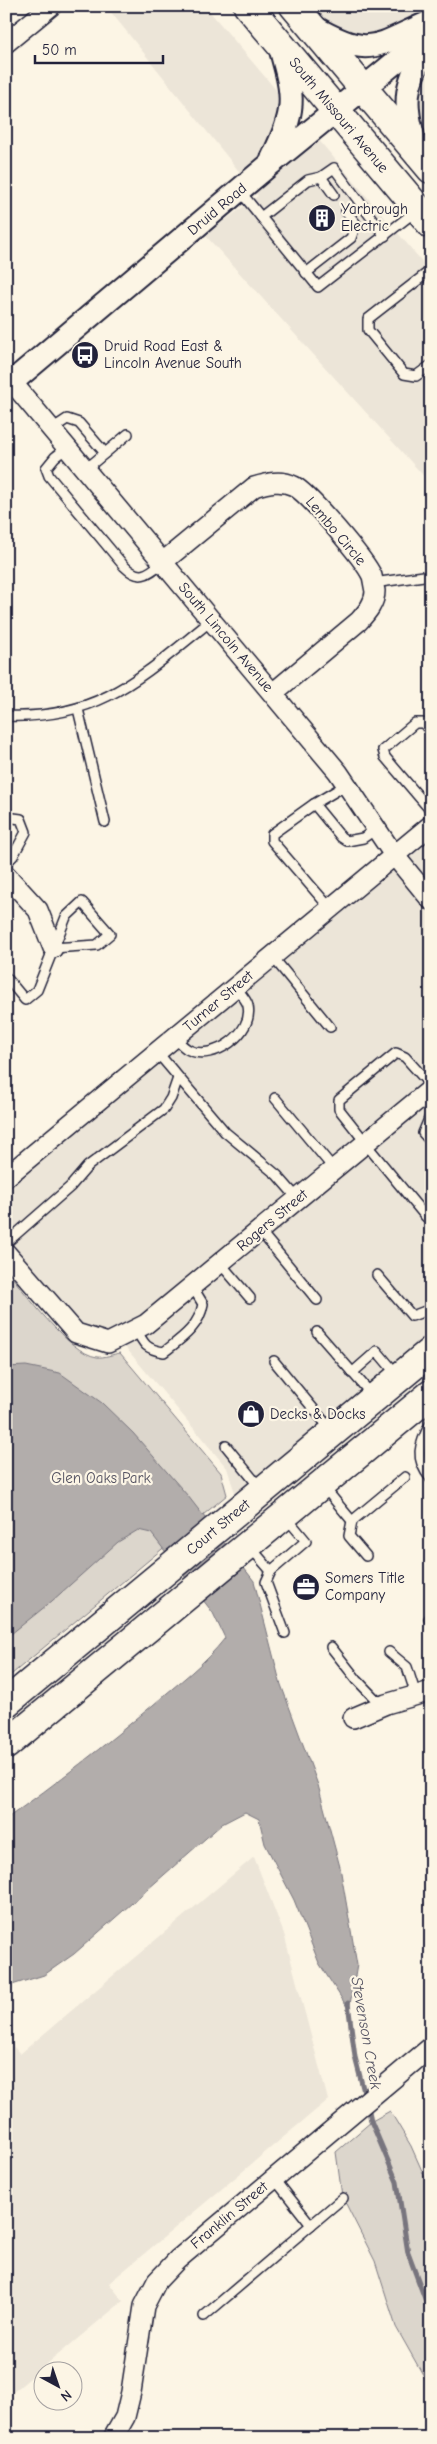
<svg xmlns="http://www.w3.org/2000/svg" width="437" height="2444" font-family="'Comic Neue',sans-serif">
	<rect width="100%" height="100%" fill="#fcf5e5"/>
	<filter id="ink" filterUnits="userSpaceOnUse"><feTurbulence type="fractalNoise" baseFrequency=".02" numOctaves="2"/><feDisplacementMap in="SourceGraphic" scale="10" xChannelSelector="R" yChannelSelector="G"/><feConvolveMatrix kernelMatrix="1 2 1 2 8 2 1 2 1" color-interpolation-filters="sRGB"/></filter>
	<g filter="url(#ink)">
		<g fill="#ece5d8">
			<path d="M106 6H205L282 97 277 125 261 159 242 175Z"/>
			<path d="M305 6H431V11L383 34 365 38 334 28Z"/>
			<path d="M431 59V155L416 108 424 71Z"/>
			<path d="M317 138 431 272V484L205 235 258 196 254 191 271 177 273 178 277 172Z"/>
			<path d="M431 837V886L407 857Z"/>
			<path d="M393 869 431 914V1077L140 1316 106 1333 80 1325 6 1240V1189Z"/>
			<path d="M431 1102V1332L233 1500 235 1493 227 1468 126 1348 122 1347 152 1332Z"/>
			<path d="M254 1857 284 1934 328 2100 109 2283 123 2301 6 2398V2038L20 2054Z"/>
		</g>
		<g fill="#dcd6cc" stroke="#7f7c84">
			<path d="M6 1270C26 1293 68 1353 97 1357 104 1358 113 1354 120 1353L221 1473 227 1495 6 1679Z"/>
			<path d="M390 2111 411 2146 431 2191V2389L396 2327 375 2261 342 2196 336 2152 372 2121Z"/>
		</g>
		<path fill="#b2adab" stroke="#78757e" d="M26 1366 60 1373 102 1403 133 1433 188 1496 254 1581 280 1682 318 1785 340 1867 357 1965 349 2010 319 1963 294 1900 265 1844 259 1819 245 1812 222 1824 74 1954 44 1975 12 1985 6 1983V1819C57 1783 105 1745 153 1705 178 1683 205 1664 225 1638L213 1613 151 1533 138 1530 118 1542 52 1601 6 1638V1367Z"/>
		<g fill="none" stroke-linecap="round" stroke-linejoin="round">
			<g stroke="#78757e" stroke-width="5">
				<path d="M348 2003 355 2057 365 2096"/>
				<path d="M368 2106 371 2121 397 2182 408 2253 431 2315"/>
			</g>
			<g stroke="#22223b" stroke-width="12">
				<g id="service">
					<path d="M321 177 334 168 385 236"/>
					<path d="M239 190 318 287 416 211"/>
					<path d="M261 217 308 180 321 177 334 195"/>
					<path d="M431 270 368 319V330L404 374 416 376 431 365"/>
					<path d="M306 273 351 238 356 224 346 211"/>
					<path d="M52 429 67 419 79 423 105 453"/>
					<path d="M68 447 55 457 46 468 49 476 124 566C140 582 148 574 163 562"/>
					<path d="M86 469 128 434"/>
					<path d="M373 583 431 575"/>
					<path d="M78 709 105 822"/>
					<path d="M6 716C101 720 143 675 212 620"/>
					<path d="M431 732 423 723H415L383 750 385 757 431 811"/>
					<path d="M346 785 314 804 341 837 347 841 363 838 376 829"/>
					<path d="M314 804 272 834V841L330 908"/>
					<path d="M6 817 21 819 26 832 13 856 6 863"/>
					<path d="M272 956 330 1027"/>
					<path d="M6 977 25 1000 37 990 66 917 82 902 110 934 97 945 53 948"/>
					<path d="M174 1037C178 1041 184 1048 189 1050 213 1062 254 1033 248 1006 247 1000 239 992 235 987"/>
					<path d="M157 1052 225 1132 277 1175 298 1199"/>
					<path d="M275 1098 334 1169"/>
					<path d="M431 1114 423 1133 431 1142"/>
					<path d="M365 1143 426 1217"/>
					<path d="M366 1143 339 1109V1100L396 1053 405 1057 431 1086"/>
					<path d="M260 1231 317 1300"/>
					<path d="M6 1243 70 1187 88 1166 164 1109 171 1098 178 1078"/>
					<path d="M220 1263 250 1298"/>
					<path d="M377 1275 412 1316 428 1310"/>
					<path d="M136 1329C144 1345 146 1349 164 1352 182 1338 199 1327 203 1304L192 1286"/>
					<path d="M317 1332 373 1396"/>
					<path d="M274 1361 331 1430"/>
					<path d="M352 1373 377 1351 398 1376"/>
					<path d="M431 1423C419 1444 414 1459 431 1479"/>
					<path d="M226 1446 261 1489"/>
					<path d="M323 1486 352 1521 405 1477"/>
					<path d="M352 1521 349 1536 366 1556"/>
					<path d="M251 1548 271 1571 306 1541 286 1517"/>
					<path d="M271 1571 266 1582 285 1633"/>
					<path d="M429 1619 431 1621"/>
					<path d="M331 1647 357 1680 382 1706"/>
					<path d="M389 1652 407 1667 416 1695"/>
					<path d="M311 2225 343 2198"/>
					<path d="M204 2316 311 2225 274 2178"/>
				</g>
			</g>
			<g stroke="#22223b" stroke-width="22">
				<g id="minor">
					<path d="M6 43 51 6"/>
					<path d="M12 382 338 772 394 855 431 900"/>
					<path d="M164 561 254 487C267 483 281 479 294 486 309 494 365 560 372 576 373 580 374 587 375 591 375 603 367 612 359 621L273 693"/>
					<path d="M6 875 38 910 53 948"/>
					<path d="M6 1177 431 825"/>
					<path d="M6 1253 76 1333 108 1343 146 1324 431 1089"/>
					<path d="M353 1718 386 1704 431 1691"/>
					<path d="M113 2438 125 2417 131 2392 144 2306 157 2281 177 2260 431 2047"/>
				</g>
			</g>
			<g stroke="#22223b" stroke-width="26">
				<g id="tertiary">
					<path d="M314 27C371 60 376 45 430 22"/>
					<path d="M417 149C401 98 405 85 431 39"/>
					<path d="M272 159C296 109 295 100 280 47"/>
					<path d="M6 387 269 165 431 33"/>
				</g>
			</g>
			<g stroke="#22223b" stroke-width="31">
				<g id="primary">
					<path d="M248 6 431 224"/>
					<path d="M294 6 431 169"/>
					<path d="M6 1703 431 1351"/>
					<path d="M6 1745 431 1394"/>
				</g>
			</g>
			<use href="#service" stroke="#fcf5e5" stroke-width="9"/>
			<use href="#minor" stroke="#fcf5e5" stroke-width="19"/>
			<use href="#tertiary" stroke="#fcf5e5" stroke-width="22"/>
			<use href="#primary" stroke="#fcf5e5" stroke-width="28"/>
		</g>
	</g>
	<defs>
		<g id="building-disc" transform="scale(1.4375)"><circle r="9.5" fill="#22223b" stroke="#fcf5e5"/><path d="M-4-6H4V6H1V3H-1V6H-4ZM-2.5-4.3h1.7v1.8h-1.7ZM.8-4.3h1.7v1.8H.8ZM-2.5-1h1.7V.8h-1.7ZM.8-1h1.7V.8H.8Z" fill="#fff"/></g>
		<g id="bus-disc" transform="scale(1.4375)"><circle r="9.5" fill="#22223b" stroke="#fcf5e5"/><path d="M-5-6H5V4H4V6H2V4H-2V6H-4V4H-5ZM-3.5-4V0h7V-4ZM-3.5 1.2v1.5H-2V1.2ZM2 1.2v1.5H3.5V1.2Z" fill="#fff"/></g>
		<g id="shop-disc" transform="scale(1.4375)"><circle r="9.5" fill="#22223b" stroke="#fcf5e5"/><path d="M-5-2.5h2.3a2.7 3.5 0 0 1 5.4 0H5L5.5 6h-11ZM-1.5-2.5h3a1.5 2.3 0 0 0-3 0Z" fill="#fff"/></g>
		<g id="office-disc" transform="scale(1.4375)"><circle r="9.5" fill="#22223b" stroke="#fcf5e5"/><path d="M-6-3h4V-5.5h4V-3h4V5H-6ZM-1-4.5V-3h2v-1.5ZM-6 0V1H6V0Z" fill="#fff"/></g>
	</defs>
	<g fill-rule="evenodd">
		<use href="#building-disc" x="322" y="218"/>
		<use href="#bus-disc" x="85" y="355"/>
		<use href="#shop-disc" x="251" y="1414"/>
		<use href="#office-disc" x="306" y="1587"/>
	</g>
	<g text-anchor="middle" stroke-width="4.5" stroke-linejoin="round" paint-order="stroke">
		<g font-size="15" fill="#22223b" stroke="#fcf5e5">
			<text transform="translate(339 115) rotate(50)" y="5">South Missouri Avenue</text>
			<text transform="translate(217 209) rotate(-40)" y="5">Druid Road</text>
			<text transform="translate(336 531) rotate(50)" y="5">Lembo Circle</text>
			<text transform="translate(226 637) rotate(50)" y="5">South Lincoln Avenue</text>
			<text transform="translate(218 1001) rotate(-40)" y="5">Turner Street</text>
			<text transform="translate(272 1220) rotate(-40)" y="5">Rogers Street</text>
			<text transform="translate(218 1527) rotate(-40)" y="5">Court Street</text>
			<text transform="translate(229 2215) rotate(-40)" y="5">Franklin Street</text>
		</g>
		<g font-size="15" fill="#22223b" stroke="#fcf5e5" text-anchor="start">
			<text x="341" y="214">Yarbrough<tspan x="341" dy="17">Electric</tspan></text>
			<text x="104" y="351">Druid Road East &amp;<tspan x="104" dy="17">Lincoln Avenue South</tspan></text>
			<text x="270" y="1419">Decks &amp; Docks</text>
			<text x="325" y="1583">Somers Title<tspan x="325" dy="17">Company</tspan></text>
		</g>
		<g font-size="15" fill="#504f5f" stroke="#fcf5e5">
			<text x="101" y="1483">Glen Oaks Park</text>
		</g>
		<g font-size="16" font-style="italic" fill="#545362" stroke="#fcf5e5">
			<text transform="translate(367 2033) rotate(80)" y="6">Stevenson Creek</text>
		</g>
	</g>
	<rect width="437" height="2444" fill="none" stroke="#fcf5e5" stroke-width="25"/>
	<rect x="12" y="12" width="412" height="2419" fill="none" stroke="#22223b" stroke-width="2" filter="url(#ink)"/>
	<g transform="translate(58 2386) rotate(140)"><circle r="24" fill="#fcf5e5" stroke="#a5a1a1"/>
	<path d="M0-4L9 19L0 12L-9 19Z" fill="#22223b"/>
	<text y="-8" font-size="14" font-weight="bold" text-anchor="middle" fill="#22223b">N</text>
	</g>
	<path d="M35 55v8h128v-8" fill="none" stroke="#22223b" stroke-width="2.5"/>
	<text x="42" y="55" font-size="15" fill="#22223b" stroke="#fcf5e5" stroke-width="4" paint-order="stroke">50 m</text>
</svg>
